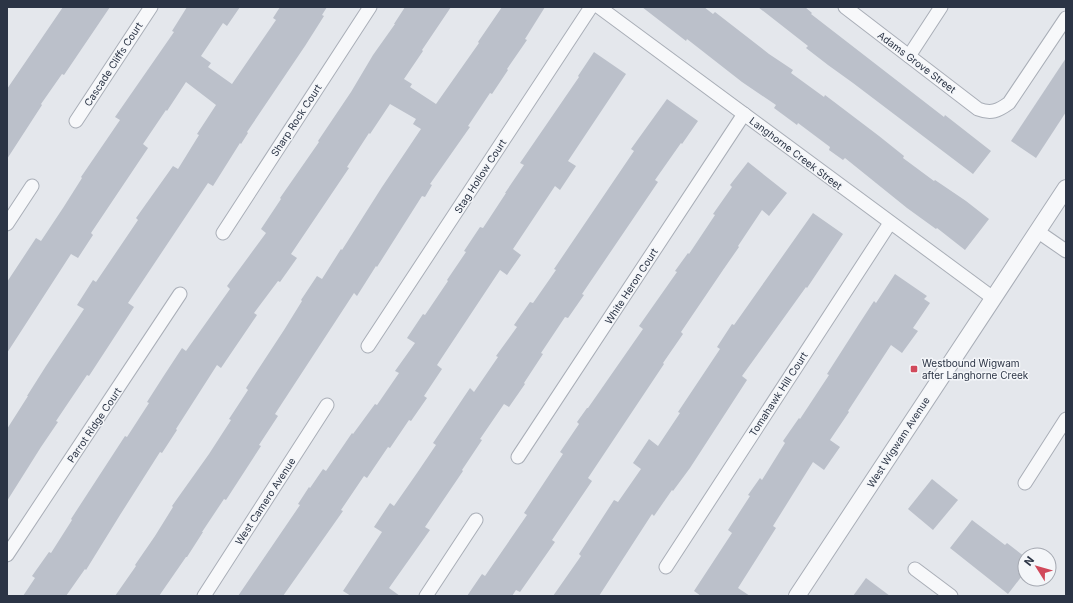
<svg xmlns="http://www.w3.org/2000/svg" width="1073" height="603" font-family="Inter,sans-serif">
	<rect width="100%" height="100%" fill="#e4e7ec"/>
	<g fill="#bbc0ca">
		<path d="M63 7H110L64 75 62 74 41 104 42 105 7 159V89Z"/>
		<path d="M187 7H240L227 26 223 23 201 56 211 63 208 67 232 84 276 20 273 18 280 7H327L322 15 324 16 305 46 247 132 248 133 241 144 240 143 213 186 208 183 128 303 134 307 89 376 87 375 56 421 58 422 41 447 7 501V429L28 396H27L46 366 84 309 77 305 93 280 96 282 138 220 136 218 173 166 178 169 199 135 197 134 216 105 186 82 167 111 166 110 143 144 148 148 91 233 93 235 78 258 71 254 7 353V282L36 238 41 241 63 208 82 178 81 177 120 120 115 117 174 32 172 31Z"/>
		<path d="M405 7H451L422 50 423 51 404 79 412 84 410 87 436 104 479 43 478 42 502 7H545L525 39 527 40 507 69 508 70 492 94 490 93 468 126 470 127 430 184 432 185 425 197 422 196 377 267 376 266 357 296 354 293 275 414 278 416 259 445 261 446 226 500 224 499 202 532H203L187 557H186L159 596H115L136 566 135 565 155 536 173 507 172 506 209 454 231 420 229 419 248 390 246 388 284 330 302 301 301 300 317 276 322 279 341 249 342 250 382 187 421 129 413 124 416 119 390 104 370 134 369 133 347 167 349 168 291 254 297 258 280 282 278 281 254 313 257 315 221 368 217 365 176 429 177 430 162 453 160 452 120 515 86 570 85 569 66 596H23L35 578 32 576 49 552 51 553 72 520 71 519 125 436 127 437 149 403 147 402 163 377 182 348 186 351 230 289 227 286 266 233 261 229 281 199 280 198 319 142 318 141 351 92 373 55 395 24H394Z"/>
		<path d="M642 7H704L713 14 715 12 769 54 793 70 791 73 824 97 825 95 879 136 904 156 903 158 934 181 935 180 966 201 989 219 965 250 937 228 936 229 907 208 845 158 843 160 829 150 830 147 798 123 797 125 774 108 776 105 742 82 687 39 686 41Z"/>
		<path d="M758 7H805L812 13 811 14 944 117 945 115 991 151 973 174 853 83 828 65 806 48 808 46Z"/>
		<path d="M594 52 626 74 568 161 576 166 560 190 555 186 513 249 521 255 507 275 500 270 437 365 442 369 424 396 427 398 411 421 409 420 390 448 388 447 367 478 364 476 341 510 343 511 283 596H238L300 505 298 504 309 487 310 488 323 469 326 471 352 433 353 434 375 404 377 405 399 373 395 371 415 343 407 338 423 314 425 315 448 281 447 280 466 252 464 251 480 227 483 228 506 193H505L524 165 520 163 579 77 578 76Z"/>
		<path d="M1066 58V112L1036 158 1011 141Z"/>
		<path d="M667 99 698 121 682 144 681 143 655 180 658 182 582 294 584 295 568 318 565 317 541 353 543 354 524 383 525 384 509 407 504 404 480 439 482 440 462 470 463 471 425 527 430 530 389 588 400 596H351L343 591 382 532 374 527 390 503 394 506 417 473 436 445 433 443 470 388 474 392 498 357 496 356 517 327 514 325 530 302 533 303 556 270 554 269 634 151 631 149Z"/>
		<path d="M748 162 787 193 769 216 762 210 738 246 739 247 723 270 681 332 683 334 663 363 664 364 588 478 592 481 552 540 555 542 520 592 516 590 512 596H467L482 574 485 576 527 515 524 513 563 454 560 452 579 424 577 422 587 408H588L643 329 639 326 677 272 675 271 688 253 689 254 715 215 713 214 732 187 730 185Z"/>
		<path d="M813 213 843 234 807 288 806 287 742 376 747 380 690 468 673 491 672 490 654 516 652 514 599 596H553L581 556 579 554 614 500 618 502 641 469 633 463 649 439 658 446 680 413 678 412 720 349 717 347 732 324 734 325Z"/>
		<path d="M895 274 927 296 924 299 930 303 913 328 918 331 902 353 891 345 848 411 849 412 830 440 840 447 824 470 813 462 773 526 776 528 738 588 750 596H701L694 591 732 533 728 530 750 496 748 495 760 478 762 480 785 443 783 441 799 418 800 419 829 375 827 374 859 324 874 301 876 303Z"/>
		<path d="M932 479 958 500 933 530 908 509Z"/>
		<path d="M972 520 1005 545 1007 543 1025 557V572L1008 594 950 548Z"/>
		<path d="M866 578 890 596H853Z"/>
	</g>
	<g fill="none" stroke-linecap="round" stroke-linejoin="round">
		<g stroke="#a9aeb7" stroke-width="15">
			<g id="minor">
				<path d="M599 7 993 298"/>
				<path d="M845 7 978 109C991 114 998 111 1009 103L1066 18"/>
				<path d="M909 56 941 7"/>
				<path d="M76 121 151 7"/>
				<path d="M7 224 32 186"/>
				<path d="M1037 231 1066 251"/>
				<path d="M223 233 370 7"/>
				<path d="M368 346 591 7"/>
				<path d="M518 457 744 114"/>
				<path d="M1025 483 1066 419"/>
				<path d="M7 555 180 294"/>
				<path d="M666 567 890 223"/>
				<path d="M915 569 951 596"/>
				<path d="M204 596 327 405"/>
				<path d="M426 596 476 520"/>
			</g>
		</g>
		<g stroke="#a9aeb7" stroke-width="18">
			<path id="tertiary" d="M797 596 1066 188"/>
		</g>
		<use href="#minor" stroke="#f7f8fa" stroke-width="13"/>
		<use href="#tertiary" stroke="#f7f8fa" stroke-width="16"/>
	</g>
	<rect fill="#d1495b" stroke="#f4f6f9" stroke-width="1.5" x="910" y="365" width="8" height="8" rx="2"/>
	<g text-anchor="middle" stroke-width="3" stroke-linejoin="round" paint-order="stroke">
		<g font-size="10" fill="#2b3445" stroke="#f4f6f9">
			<text transform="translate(917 62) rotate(37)" y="4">Adams Grove Street</text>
			<text transform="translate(113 64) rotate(-57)" y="4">Cascade Cliffs Court</text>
			<text transform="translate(296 120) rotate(-57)" y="4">Sharp Rock Court</text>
			<text transform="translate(796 153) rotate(37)" y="4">Langhorne Creek Street</text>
			<text transform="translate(480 176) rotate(-57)" y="4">Stag Hollow Court</text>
			<text transform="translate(631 286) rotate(-57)" y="4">White Heron Court</text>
			<text transform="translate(778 394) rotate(-57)" y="4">Tomahawk Hill Court</text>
			<text transform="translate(94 425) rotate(-56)" y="4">Parrot Ridge Court</text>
			<text transform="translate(898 442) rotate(-57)" y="4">West Wigwam Avenue</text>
			<text transform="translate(265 501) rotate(-57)" y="4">West Camero Avenue</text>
		</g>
		<g font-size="10" fill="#2b3445" stroke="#f4f6f9" text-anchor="start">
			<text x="922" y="367">Westbound Wigwam<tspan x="922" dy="12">after Langhorne Creek</tspan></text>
		</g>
	</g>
	<rect width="1073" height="603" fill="none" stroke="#2b3445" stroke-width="16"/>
	<g transform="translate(1037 567) rotate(307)"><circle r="19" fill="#f4f6f9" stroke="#a4a8b1"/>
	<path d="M0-3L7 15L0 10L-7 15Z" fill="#d1495b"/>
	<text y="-6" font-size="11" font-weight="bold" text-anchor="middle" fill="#2b3445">N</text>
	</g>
</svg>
